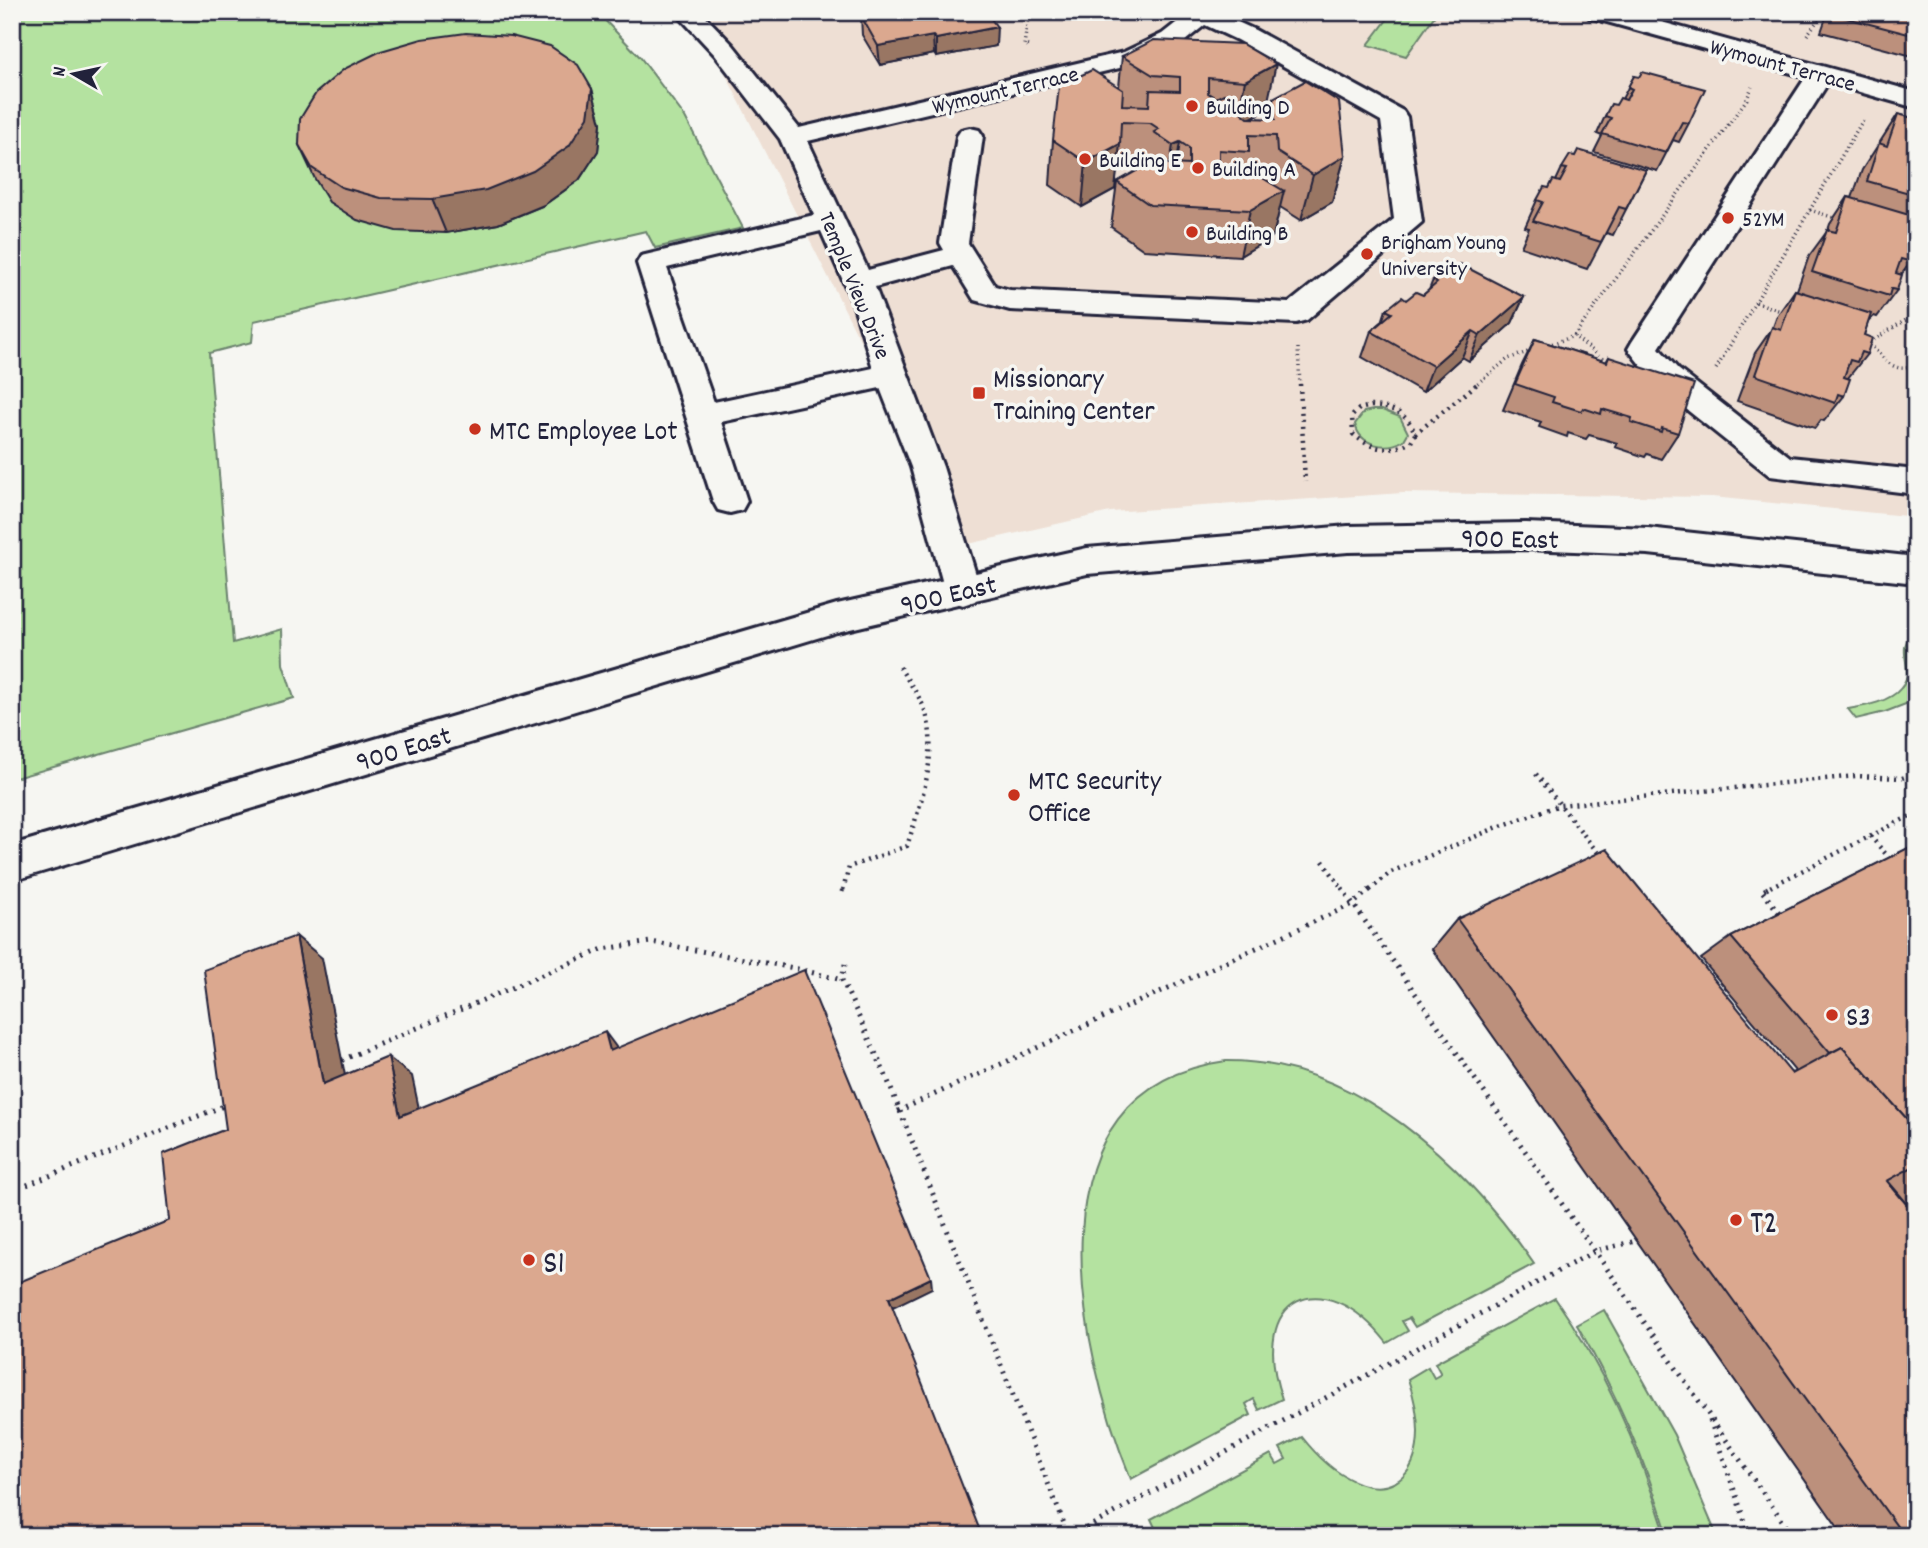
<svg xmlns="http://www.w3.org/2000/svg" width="1928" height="1548" font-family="Dekko,sans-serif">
	<rect width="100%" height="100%" fill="#f6f6f2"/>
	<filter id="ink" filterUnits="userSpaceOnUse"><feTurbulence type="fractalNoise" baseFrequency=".0143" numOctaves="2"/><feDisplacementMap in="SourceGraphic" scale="14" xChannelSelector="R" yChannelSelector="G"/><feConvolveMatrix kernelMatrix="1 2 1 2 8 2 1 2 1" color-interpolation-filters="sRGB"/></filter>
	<g filter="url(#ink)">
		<path fill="#eedfd4" d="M694 12H1916V517L1712 497 1403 493 1110 512 964 545Z"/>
		<g fill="#b4e2a0" stroke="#6b826e" stroke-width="2">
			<path d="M12 12H597L640 57 685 117 743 228 655 248 646 231 254 321 252 342 209 353 233 643 282 629 283 664 294 698 12 779Z"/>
			<path d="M1393 12H1423L1435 15 1406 56 1368 45Z"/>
			<path d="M1373 410H1382L1400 417 1408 433 1404 440C1387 451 1360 446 1355 424L1364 412Z"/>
			<path d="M1916 634V700L1885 712 1856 719 1848 709C1865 706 1890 702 1901 688 1918 670 1891 645 1916 634Z"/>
			<path d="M1226 1061C1356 1060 1465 1164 1534 1264L1415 1327 1409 1318 1402 1321 1408 1331 1387 1343C1322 1260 1247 1297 1282 1399L1259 1410 1254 1399 1246 1404 1251 1415 1131 1479C1077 1348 1023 1088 1226 1061Z"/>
			<path d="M1555 1298C1605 1369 1641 1453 1666 1536H1159L1151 1519 1271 1454 1277 1464 1286 1459 1280 1448 1302 1437C1372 1526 1445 1488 1408 1379L1428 1367 1434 1378 1441 1374 1435 1363Z"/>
			<path d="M1604 1310 1674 1435 1717 1536H1668C1646 1462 1616 1392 1577 1325Z"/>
		</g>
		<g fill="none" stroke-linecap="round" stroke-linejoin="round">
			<g stroke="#22223b" stroke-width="6">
				<g id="minor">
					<path d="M675 12H701L733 45 799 128 1124 52 1162 34 1190 12H1216L1255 30 1403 111 1407 117 1422 222 1307 320 1296 323 1010 310 974 300 953 266 875 287 943 467 981 591 975 601 963 605 951 601 945 591 911 467 880 388 721 422 747 501 742 510 730 513 718 510 713 501 637 263 641 256 814 215 780 139 715 55ZM1205 25 1237 40 1381 121 1394 219 1289 303 1010 290 995 286 968 243 983 136 979 130 970 128 961 130 957 136 940 243 944 250 868 270 808 141 1141 63 1180 45ZM821 231 853 303 873 368 714 402 667 268Z"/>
					<path d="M1585 12H1625L1916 92V108L1828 83 1659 348 1678 369 1790 457 1916 470V494L1770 476 1656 385 1628 349 1632 342 1806 77 1589 17Z"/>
				</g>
			</g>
			<g stroke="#22223b" stroke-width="6">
				<path id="major" d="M1526 523 1648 528 1916 557V583L1648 554 1526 549 1348 552 1087 574 837 632 12 881V845L837 604 1087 548 1348 526Z"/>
			</g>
			<g stroke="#22223b" stroke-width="3.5" stroke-dasharray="1 3.5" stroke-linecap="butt">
				<path d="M1807 35 1824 12"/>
				<path d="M1028 46 1024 45 1029 12"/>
				<path d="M1810 210 1838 219"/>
				<path d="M1756 302 1786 313"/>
				<path d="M1574 336 1747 99 1752 87"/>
				<path d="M1867 341C1883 356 1892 376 1916 365"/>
				<path d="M1870 342 1906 320"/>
				<path d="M1548 345 1574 336 1603 359"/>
				<path d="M1298 348 1300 386"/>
				<path d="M1716 369 1863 120"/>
				<path d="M1474 386 1508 359 1533 350"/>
			</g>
			<g stroke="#22223b" stroke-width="4.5" stroke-dasharray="2 5" stroke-linecap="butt">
				<path d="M1300 384 1305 482"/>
				<path d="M1371 406C1392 407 1408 413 1415 434L1411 442C1389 453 1371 450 1353 434L1352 416 1359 409Z"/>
				<path d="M1415 434 1477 384"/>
				<path d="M1536 774 1602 858"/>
				<path d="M1870 836 1892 861"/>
				<path d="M1323 861 1343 890"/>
				<path d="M843 890 849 867 907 846C920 805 941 750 924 708 918 693 907 680 899 666"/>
				<path d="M1370 890 1391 872 1498 827 1560 805 1856 776 1902 778 1916 773"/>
				<path d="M1764 890 1916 813"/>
			</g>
			<g stroke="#22223b" stroke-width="5" stroke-dasharray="2 6" stroke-linecap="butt">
				<path d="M1342 888 1793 1536"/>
				<path d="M1768 888 1762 891 1781 915"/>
				<path d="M842 892 843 888"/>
				<path d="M845 964 842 980 886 1076 1069 1536"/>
				<path d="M342 1060 603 949 651 942 794 968 842 980"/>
				<path d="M898 1111 1353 904 1372 888"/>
				<path d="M12 1191 226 1105"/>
				<path d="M1710 1420 1750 1536"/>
				<path d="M1072 1536 1595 1251 1636 1241"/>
			</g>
			<use href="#minor" fill="#f6f6f2" fill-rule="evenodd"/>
			<use href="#major" fill="#f6f6f2" fill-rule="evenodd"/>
		</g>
		<g fill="#bc907b" stroke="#22223b" stroke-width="2">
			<path d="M1828 12H1916V57L1821 32Z"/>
			<path d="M861 16 996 46 936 57 934 54 880 65 862 35Z"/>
			<path d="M1242 44 1266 110 1252 118 1269 119 1273 98 1345 156 1332 202 1301 220 1280 207 1273 236 1240 256 1144 250 1111 227 1117 182 1141 169 1117 167 1115 189 1082 207 1050 185 1053 140 1119 87 1122 56Z"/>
			<path d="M1634 76 1689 123 1679 142 1673 140 1657 171 1594 152 1602 136 1597 134 1605 116 1622 99Z"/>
			<path d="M592 89 601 123 598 151 579 180 544 205 498 224 446 233 396 231 357 220 329 202 315 179 299 145Z"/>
			<path d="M1898 114 1916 119V229L1913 237 1916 238V255L1901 275 1897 290 1877 317 1874 316 1868 322 1864 335 1867 354 1848 378 1844 396 1824 421 1821 420 1815 428 1737 401 1755 353 1773 327 1777 316 1795 290H1797L1809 256 1828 230 1830 224 1848 197 1852 198 1862 170Z"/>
			<path d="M1562 168 1646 170 1613 235 1606 233 1587 269 1521 247 1529 228 1525 227 1537 200 1556 181Z"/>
			<path d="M1433 280 1524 297 1512 323 1469 361 1462 357 1423 392 1362 357 1371 331 1382 322 1386 310 1406 300 1423 295 1429 290Z"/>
			<path d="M1535 339 1606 362 1609 357 1678 433 1661 459 1647 454 1645 457 1615 447 1617 443 1589 435 1586 439 1568 433 1567 437 1539 427 1541 422 1503 410 1522 365Z"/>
			<path d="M1916 844V1214L1888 1181 1916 1536H1844L1432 949 1457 919 1792 1073 1795 1071 1701 959 1731 937Z"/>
		</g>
		<g fill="#997664" stroke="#22223b" stroke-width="2">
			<path d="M997 27 996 46 936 57V39Z"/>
			<path d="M933 36 934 54 880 65 878 46Z"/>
			<path d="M1276 64 1266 110 1236 126 1245 81Z"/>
			<path d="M592 89 601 123 598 151 579 180 544 205 498 224 446 233 432 199Z"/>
			<path d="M1180 142 1173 188 1166 191 1173 145Z"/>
			<path d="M1120 144 1115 189 1082 207 1086 162Z"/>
			<path d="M1345 156 1332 202 1301 220 1313 175Z"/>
			<path d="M1284 191 1273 236 1240 256 1250 210Z"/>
			<path d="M1524 297 1512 323 1469 361 1480 335Z"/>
			<path d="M1473 331 1462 357 1423 392 1433 366Z"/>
			<path d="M296 936 322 958 350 1101 323 1084Z"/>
			<path d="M605 1032 619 1051H610Z"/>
			<path d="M388 1057 412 1076 424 1132 400 1116Z"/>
			<path d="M931 1278 932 1288 893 1307 889 1298Z"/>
		</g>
		<g fill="#dba88f" stroke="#22223b" stroke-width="2">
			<path d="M878 12H986L997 27 936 39 933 36 878 46 861 16Z"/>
			<path d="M1832 12H1916V36L1831 14Z"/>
			<path d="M466 33 511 36 550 46 578 65 592 89 588 117 569 146 533 171 486 190 432 199 381 198 341 187 312 168 299 145 300 119 316 93 344 69 381 51 422 39Z"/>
			<path d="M1154 40 1242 44 1276 64 1245 81 1208 78V93L1216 98 1224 94 1249 110 1242 113 1248 118 1275 119 1273 98 1305 81 1339 102 1345 156 1313 175 1277 152 1276 136 1249 135V152L1219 150V167L1248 169 1284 191 1250 210 1150 205 1117 182 1151 163 1189 165V148L1180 142 1173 145 1154 132 1159 129 1150 123 1121 122 1120 144 1086 162 1053 140 1059 86 1092 70 1123 90 1122 105 1149 106 1150 90 1180 91V77L1153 75 1122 56Z"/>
			<path d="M1642 72 1705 89 1689 123 1682 122 1666 153 1602 134 1611 118 1605 116 1611 104 1616 105 1620 98 1626 100 1632 89 1628 87 1634 76 1639 77Z"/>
			<path d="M1898 114 1916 119V195L1867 181 1879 143 1887 146Z"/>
			<path d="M1578 150 1646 170 1626 209 1619 207 1601 242 1533 221 1543 202 1537 200 1544 187 1549 188 1553 180 1560 182 1567 169 1562 168 1570 155 1575 156Z"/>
			<path d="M1848 197 1916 217V229L1913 237 1916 238V253L1911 252 1908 261 1901 259 1896 273 1902 275 1897 290 1891 289 1889 296 1812 272 1827 230 1836 232Z"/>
			<path d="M1460 264 1524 297 1480 335 1473 331 1433 366 1371 331 1392 313 1386 310 1402 297 1406 300 1416 292 1423 295 1437 283 1433 280 1448 268 1453 270Z"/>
			<path d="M1795 290 1871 314 1864 335 1872 338 1867 354 1861 352 1857 362 1850 360 1844 377 1850 379 1844 396 1838 394 1835 403 1755 375 1772 327 1781 330Z"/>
			<path d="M1535 339 1607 362 1609 357 1694 384 1678 433 1662 428 1661 432 1631 422 1632 418 1602 409 1601 414 1583 408 1581 411 1552 402 1554 397 1515 384Z"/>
			<path d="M1916 844V1129L1842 1047 1830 1053 1731 937Z"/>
			<path d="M1607 849 1792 1074 1842 1047 1916 1129V1165L1887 1181 1916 1216V1536H1904L1457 919Z"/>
			<path d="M296 936 323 1084 388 1057 400 1116 605 1032 610 1051 804 970 931 1278 889 1298 982 1536H12V1285L170 1220 163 1154 226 1129 204 970Z"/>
		</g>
	</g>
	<g fill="#c8321e" stroke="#f6f6f2" stroke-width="2.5">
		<circle cx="1192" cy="106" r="7"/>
		<circle cx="1085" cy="159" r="7"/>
		<circle cx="1198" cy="168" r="7"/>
		<circle cx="1728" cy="218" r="7"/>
		<circle cx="1192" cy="232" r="7"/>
		<circle cx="1367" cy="254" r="7"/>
		<rect x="972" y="386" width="14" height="14" rx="3.5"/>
		<circle cx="475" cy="429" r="7"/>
		<circle cx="1014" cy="795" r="7"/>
		<circle cx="1832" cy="1015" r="7"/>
		<circle cx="1736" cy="1220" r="7"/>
		<circle cx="529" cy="1260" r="7"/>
	</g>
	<g text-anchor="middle" stroke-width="7" stroke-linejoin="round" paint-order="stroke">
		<g font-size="23" fill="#22223b" stroke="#f6f6f2">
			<text transform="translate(1783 64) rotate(15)" y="8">Wymount Terrace</text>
			<text transform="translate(1005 89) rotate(-13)" y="8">Wymount Terrace</text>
			<text transform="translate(856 285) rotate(68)" y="8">Temple View Drive</text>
		</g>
		<g font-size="23" fill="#22223b" stroke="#f6f6f2" text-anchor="start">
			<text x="1206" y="114">Building D</text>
			<text x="1099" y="167">Building E</text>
			<text x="1212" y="176">Building A</text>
			<text x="1742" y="226">52YM</text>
			<text x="1206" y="240">Building B</text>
			<text x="1381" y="249">Brigham Young<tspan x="1381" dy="26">University</tspan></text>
		</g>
		<g font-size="28" fill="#22223b" stroke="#f6f6f2" text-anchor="start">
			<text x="993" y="387">Missionary<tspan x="993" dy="32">Training Center</tspan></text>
			<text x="489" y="439">MTC Employee Lot</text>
			<text x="1028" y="789">MTC Security<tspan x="1028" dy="32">Office</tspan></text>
			<text x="1846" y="1025">S3</text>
		</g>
		<g font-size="28" fill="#22223b" stroke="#f6f6f2">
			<text transform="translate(1510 537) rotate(1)" y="10">900 East</text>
			<text transform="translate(948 593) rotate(-13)" y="10">900 East</text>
			<text transform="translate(403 747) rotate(-17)" y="10">900 East</text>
		</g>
		<g font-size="33" fill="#22223b" stroke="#f6f6f2" text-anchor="start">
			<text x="1750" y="1232">T2</text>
			<text x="543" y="1272">S1</text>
		</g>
	</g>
	<rect width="1928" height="1548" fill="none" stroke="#f6f6f2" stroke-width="42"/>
	<rect x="21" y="21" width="1886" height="1506" fill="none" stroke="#22223b" stroke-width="2.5" filter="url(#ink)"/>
	<g transform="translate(74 74) rotate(279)" stroke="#f6f6f2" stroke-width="5" paint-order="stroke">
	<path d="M0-5L12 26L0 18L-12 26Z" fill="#22223b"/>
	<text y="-10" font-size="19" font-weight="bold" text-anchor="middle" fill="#22223b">N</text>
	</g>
</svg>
